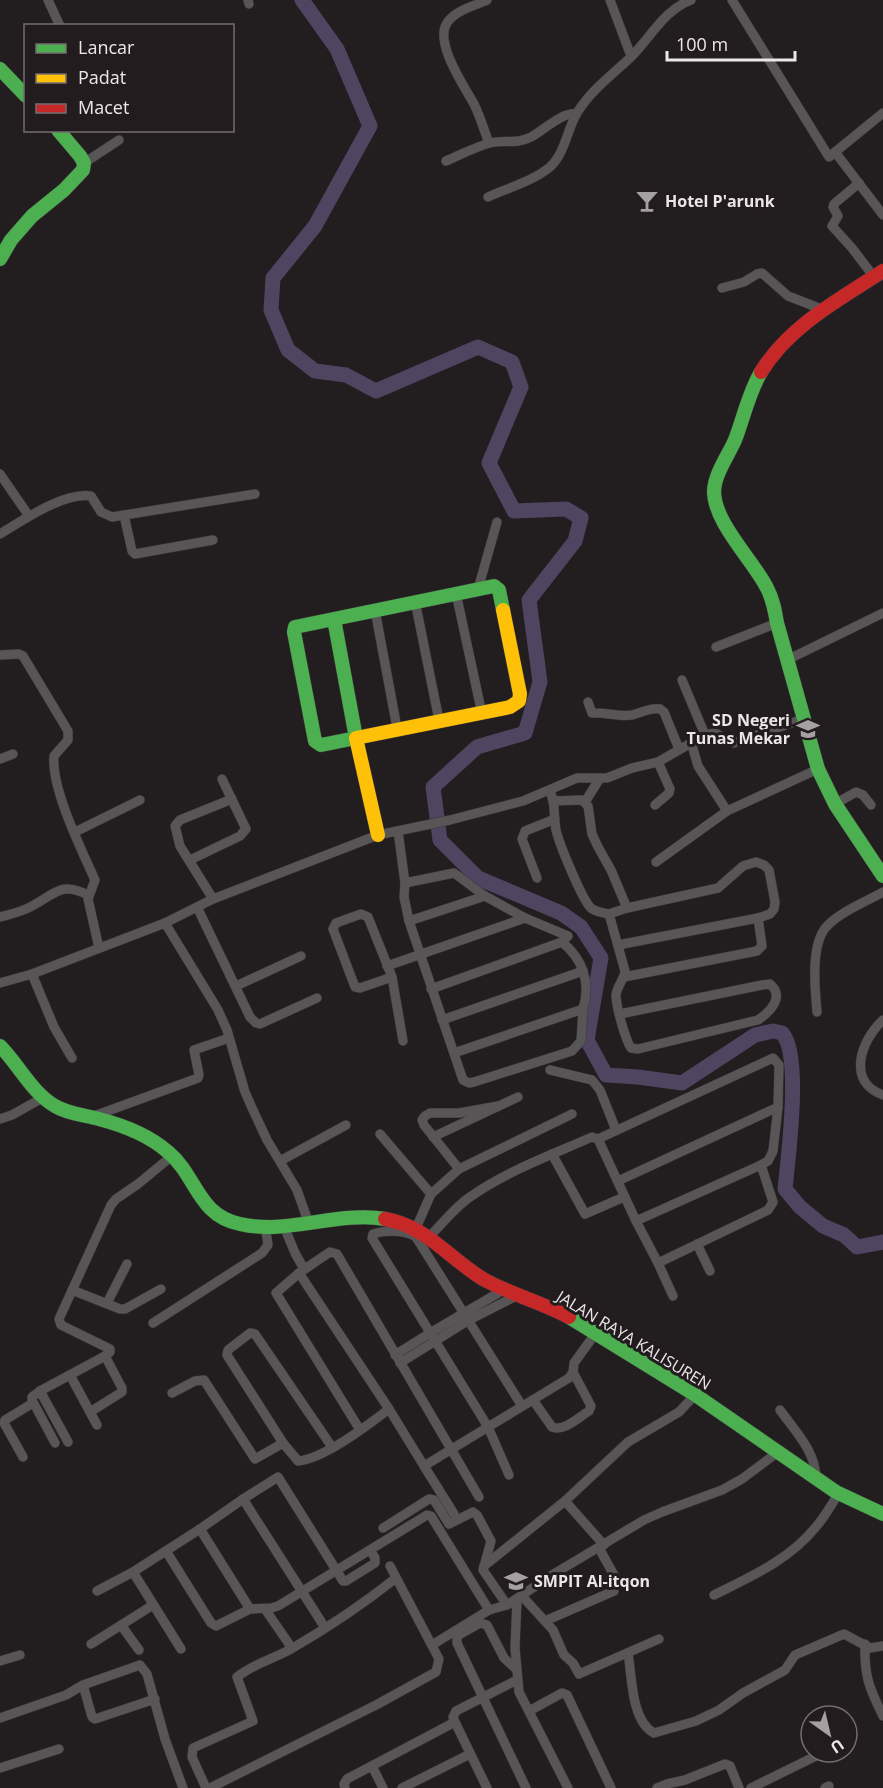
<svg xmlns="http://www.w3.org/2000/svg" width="883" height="1788" font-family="'Open Sans',sans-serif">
	<rect width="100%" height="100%" fill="#221d1f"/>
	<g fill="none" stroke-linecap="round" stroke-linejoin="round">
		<path stroke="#4f4560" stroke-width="15" d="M302 0 337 49 370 126 315 226 273 278 271 310 288 350 315 371 346 375 376 391 478 347 512 362 521 387 489 463 514 511 566 509 581 518 575 541 529 600 540 682 525 733 477 747 433 787 440 840 478 878 561 913 581 927 601 958 587 1040 606 1075 638 1077 682 1083 755 1035 773 1031 782 1033C802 1054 788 1158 785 1189L800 1207 823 1226 844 1235 857 1247 883 1242"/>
		<g stroke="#3c383a" stroke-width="10">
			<g id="street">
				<path d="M48 0 60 26"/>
				<path d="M248 0 249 4"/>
				<path d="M487 0C475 6 455 10 447 23 434 42 464 86 474 104 480 116 484 130 489 143"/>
				<path d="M610 0 631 56"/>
				<path d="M732 0 829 157 883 113"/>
				<path d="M835 152 883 215"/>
				<path d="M446 161C460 155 475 147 490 143 506 139 515 145 531 137 544 130 562 112 576 114"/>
				<path d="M84 163 119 140"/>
				<path d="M859 183 834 204 833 207 838 216 832 226 852 248 874 277"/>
				<path d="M488 197C508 188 533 181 550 167 565 153 567 130 577 113 591 90 612 75 631 57 651 37 664 10 691 0"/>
				<path d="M722 288 744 282 757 274 762 273 788 296 824 310"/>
				<path d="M0 474 29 516"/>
				<path d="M124 515 132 551 135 554 213 540"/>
				<path d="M0 534C23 520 64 492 91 496L101 512 112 517 255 494"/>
				<path d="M478 589 497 522"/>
				<path d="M456 593 482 714"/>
				<path d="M415 601 439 720"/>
				<path d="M375 610 397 728"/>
				<path d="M716 647 777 623"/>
				<path d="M0 655 19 654 23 656 68 731V740L54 756C51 788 81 849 95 880L88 899 99 948"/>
				<path d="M787 660 883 613"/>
				<path d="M682 680 705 735"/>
				<path d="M588 702 592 713C605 712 620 717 632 715 641 713 650 707 660 709L664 712 679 749"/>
				<path d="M691 742 698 766 727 811"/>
				<path d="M0 759 13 754"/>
				<path d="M550 790 553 801 582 800 588 806 592 834 598 847 611 870 627 908 609 914 625 971C624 980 617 986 616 995 616 1006 625 1039 631 1048L638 1049 758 1020C770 1012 785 997 770 984L762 985 620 1014"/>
				<path d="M553 801C555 811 554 820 556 830 559 843 582 900 591 908 596 912 603 913 609 914"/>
				<path d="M585 802 600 778"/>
				<path d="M835 804 856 792 863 795 871 805"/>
				<path d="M655 805 669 793 670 789 658 762"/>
				<path d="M398 831 405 883 404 897 409 921 463 1080 469 1083 474 1082 572 1051 581 1041 583 1009"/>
				<path d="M75 832 140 800"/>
				<path d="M190 860 240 836 246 829 222 779"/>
				<path d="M656 862 727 811 818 769"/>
				<path d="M537 878 522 839 525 831 555 819"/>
				<path d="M405 883 454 873 485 896 525 918 568 936 562 942 431 989"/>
				<path d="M213 899 180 846 175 826 180 820 232 799"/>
				<path d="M197 907 250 1017 256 1023 260 1024 317 998"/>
				<path d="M0 917C11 914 22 912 32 906 55 894 61 881 88 895"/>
				<path d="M409 921 485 896"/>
				<path d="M165 923 218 1010 227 1030 245 1092 253 1110 267 1140 297 1190 308 1221"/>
				<path d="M618 945 758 918 770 914 774 909 775 902 769 870 764 865 756 862 743 866 718 888 627 908"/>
				<path d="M387 966 525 918"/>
				<path d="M32 974 54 1027 72 1058"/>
				<path d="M392 977 360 988 355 987 333 929 336 923 361 914 368 917 392 977 403 1041"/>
				<path d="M624 977 757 951 762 946 758 918"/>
				<path d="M0 983 32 974 165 923 213 899 378 835 450 820 523 801 577 778H607L632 768 658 762 705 735 715 733 719 735 723 739 734 743 803 719"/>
				<path d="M236 986 301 956"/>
				<path d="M817 1012C815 989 810 944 827 926 842 911 865 902 883 892"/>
				<path d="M442 1020 583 971"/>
				<path d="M883 1020C861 1040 846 1082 883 1095"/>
				<path d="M454 1053 583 1009C591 983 583 959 562 942"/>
				<path d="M550 1070 592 1080 600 1090 616 1130"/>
				<path d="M94 1116 198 1078 199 1075 194 1050 229 1038"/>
				<path d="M0 1119 12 1115 44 1097"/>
				<path d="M380 1134 431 1194"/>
				<path d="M433 1137 518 1097"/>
				<path d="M598 1139 773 1058 779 1065 778 1107"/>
				<path d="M552 1154 585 1214 624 1197"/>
				<path d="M280 1161 346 1125"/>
				<path d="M459 1169 424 1125 422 1120 425 1116 430 1113H459L498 1106"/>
				<path d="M618 1181 778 1107 773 1151 768 1161 761 1165"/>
				<path d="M636 1221 658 1263"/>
				<path d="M283 1224 295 1253 304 1269"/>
				<path d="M416 1228 431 1194 459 1169 572 1114"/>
				<path d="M430 1236C443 1223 455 1207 470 1197 507 1171 551 1155 592 1137L598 1139 636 1221 761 1165 773 1202 768 1210 658 1263 673 1296"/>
				<path d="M697 1244 710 1271"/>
				<path d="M299 1273 389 1409"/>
				<path d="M72 1290 120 1309H125L161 1289"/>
				<path d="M107 1303 127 1264"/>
				<path d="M153 1323 262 1253 268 1245 265 1225"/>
				<path d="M395 1355 430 1333 505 1289"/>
				<path d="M400 1363 469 1320 518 1295"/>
				<path d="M70 1375 97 1425"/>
				<path d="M40 1391 32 1397V1400L55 1443"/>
				<path d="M172 1393 195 1381 204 1380 255 1459 283 1443 298 1461C324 1459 368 1425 389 1409L424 1466 488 1427 509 1475"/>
				<path d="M533 1400 552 1427C564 1432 579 1417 589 1411L591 1406 573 1372"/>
				<path d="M522 1406 416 1237C405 1230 385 1230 373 1234L372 1238 488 1427C515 1411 542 1394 569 1378L573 1372 574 1363 595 1334"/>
				<path d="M780 1410C796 1432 816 1452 816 1479"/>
				<path d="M90 1412 122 1392V1388L105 1356"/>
				<path d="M360 1430 276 1293 299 1273 330 1252 337 1254 479 1497"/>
				<path d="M68 1442 40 1391 105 1356 110 1352V1349L61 1325 59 1319 111 1205 116 1199 138 1184 173 1155"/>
				<path d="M283 1443 227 1355 228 1350 250 1333 255 1334 332 1447"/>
				<path d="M23 1457 4 1423 5 1420 33 1403"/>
				<path d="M424 1466 454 1514"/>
				<path d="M243 1499 322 1623"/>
				<path d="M565 1501 604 1545"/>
				<path d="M383 1528 429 1499 434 1500 449 1524 473 1512 477 1515 491 1541 483 1570 507 1605"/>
				<path d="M200 1529 243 1499 278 1477 343 1581H346L375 1563V1558L370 1550"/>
				<path d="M599 1548 615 1577"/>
				<path d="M166 1551 211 1623 216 1626 250 1609 271 1608 278 1606 427 1515 431 1516 489 1610"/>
				<path d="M484 1566 565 1501 628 1442 679 1412 695 1395"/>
				<path d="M133 1572 181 1649"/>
				<path d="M97 1591 133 1572 200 1529 250 1609"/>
				<path d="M714 1595C750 1577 789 1560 815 1528 824 1518 831 1505 839 1493"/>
				<path d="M522 1596 553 1630 564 1655 573 1663 579 1674 659 1639"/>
				<path d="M517 1599 515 1648 519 1692 568 1788"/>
				<path d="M265 1609 289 1644"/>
				<path d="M545 1621 614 1591"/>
				<path d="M121 1625 139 1650"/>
				<path d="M91 1644 153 1605"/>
				<path d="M865 1644C864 1675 869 1688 883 1716"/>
				<path d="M432 1645 489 1610 507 1605 552 1575 644 1520 662 1512 722 1490 742 1479 778 1452"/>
				<path d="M628 1653C632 1676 631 1721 654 1733L696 1721 719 1710 743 1693 785 1670 795 1655 844 1634 870 1648 883 1646"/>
				<path d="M0 1661 20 1655"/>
				<path d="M516 1669 504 1658 487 1625 480 1623 457 1636V1643L526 1788"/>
				<path d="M83 1685 92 1717 95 1719 155 1699"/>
				<path d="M529 1711 562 1693 567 1695 611 1788"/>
				<path d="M0 1718 66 1695 83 1685 140 1665 147 1674 165 1739 183 1788"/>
				<path d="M455 1722 487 1788"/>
				<path d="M372 1766 383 1788"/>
				<path d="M0 1768 59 1749"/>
				<path d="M206 1788 192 1757 193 1748 253 1721 237 1677C253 1664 273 1659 291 1649 329 1627 362 1605 396 1578"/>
				<path d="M210 1788 376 1705 436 1672 439 1659 390 1566"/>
				<path d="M345 1788 344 1784 347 1779 455 1722 453 1717 456 1711 517 1680"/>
				<path d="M402 1788 470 1754"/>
				<path d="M657 1788 667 1784 685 1780 725 1764 730 1766 739 1788"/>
				<path d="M751 1788 820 1754"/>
				<path d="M825 1788 829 1786"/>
			</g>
		</g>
		<g stroke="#3c383a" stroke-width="15">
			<g id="fast">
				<path d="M0 69 26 96"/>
				<path d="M0 259 11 240 32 216 64 190 83 170 84 163 80 156 58 130"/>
				<path d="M761 372C748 394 744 417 735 440 728 456 715 473 714 491 714 523 753 560 767 588 773 599 775 611 777 623L818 769 835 804 883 876"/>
				<path d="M334 619 356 738 321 745 315 741 294 632 295 627 494 586 499 590 503 610"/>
				<path d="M0 1046C19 1065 32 1093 55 1106 68 1114 84 1115 99 1119 122 1125 150 1136 168 1152 197 1176 197 1215 240 1224 287 1235 337 1211 385 1219"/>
				<path d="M569 1317 694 1394 836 1492 883 1514"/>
			</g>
		</g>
		<g stroke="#3c383a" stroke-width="15">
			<path id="slow" d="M378 835 356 738 510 707 519 701 520 694 503 610"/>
		</g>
		<g stroke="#3c383a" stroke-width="15">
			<g id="jam">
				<path d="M761 372C789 326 840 299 883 271"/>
				<path d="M385 1219C426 1226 449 1258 483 1279 510 1294 541 1302 569 1317"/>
			</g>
		</g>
		<use href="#street" stroke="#585557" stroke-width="9"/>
		<use href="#fast" stroke="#4caf50" stroke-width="14"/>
		<use href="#slow" stroke="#ffc107" stroke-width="14"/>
		<use href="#jam" stroke="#c62828" stroke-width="14"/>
	</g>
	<defs>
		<g id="bar-bare" transform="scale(1.8)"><path d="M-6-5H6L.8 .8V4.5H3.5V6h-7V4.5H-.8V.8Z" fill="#a5a0a2" stroke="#231c1f" stroke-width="2.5" paint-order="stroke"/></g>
		<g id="school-bare" transform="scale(1.8)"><path d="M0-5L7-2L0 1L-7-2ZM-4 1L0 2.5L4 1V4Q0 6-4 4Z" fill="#a5a0a2" stroke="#231c1f" stroke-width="2.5" paint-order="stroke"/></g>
	</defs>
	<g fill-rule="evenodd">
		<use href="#bar-bare" x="647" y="201"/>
		<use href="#school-bare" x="808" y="729"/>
		<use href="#school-bare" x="516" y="1581"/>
	</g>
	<g text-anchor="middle" stroke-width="6" stroke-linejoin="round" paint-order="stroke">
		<g font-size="16" font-weight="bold" fill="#ebe7e9" stroke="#231c1f" text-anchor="start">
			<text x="665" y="207">Hotel P'arunk</text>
			<text x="790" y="726" text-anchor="end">SD Negeri<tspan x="790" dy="18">Tunas Mekar</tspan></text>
			<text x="534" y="1587">SMPIT Al-itqon</text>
		</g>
		<g font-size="16" fill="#ebe7e9" stroke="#231c1f">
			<text transform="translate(634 1340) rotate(31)" y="6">JALAN RAYA KALISUREN</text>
		</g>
	</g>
	<rect x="24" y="24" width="210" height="108" fill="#231c1f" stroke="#736d70" stroke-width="1.5"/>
	<rect x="36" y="44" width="30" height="9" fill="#4caf50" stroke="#736d70" stroke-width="1.5"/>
	<text x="78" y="54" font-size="18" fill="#ebe7e9">Lancar</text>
	<rect x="36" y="74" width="30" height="9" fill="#ffc107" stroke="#736d70" stroke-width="1.5"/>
	<text x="78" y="84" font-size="18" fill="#ebe7e9">Padat</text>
	<rect x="36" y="104" width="30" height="9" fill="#c62828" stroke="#736d70" stroke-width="1.5"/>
	<text x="78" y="114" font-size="18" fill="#ebe7e9">Macet</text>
	<g transform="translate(829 1734) rotate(146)"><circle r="28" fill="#231c1f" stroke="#736d70" stroke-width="1.5"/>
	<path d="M0-4.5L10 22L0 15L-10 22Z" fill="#a5a0a2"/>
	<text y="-9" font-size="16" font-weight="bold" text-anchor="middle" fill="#ebe7e9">U</text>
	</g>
	<path d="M667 51v9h128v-9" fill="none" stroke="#ebe7e9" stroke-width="3"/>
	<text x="676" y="51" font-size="18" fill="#ebe7e9" stroke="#231c1f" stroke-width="4.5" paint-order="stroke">100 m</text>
</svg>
